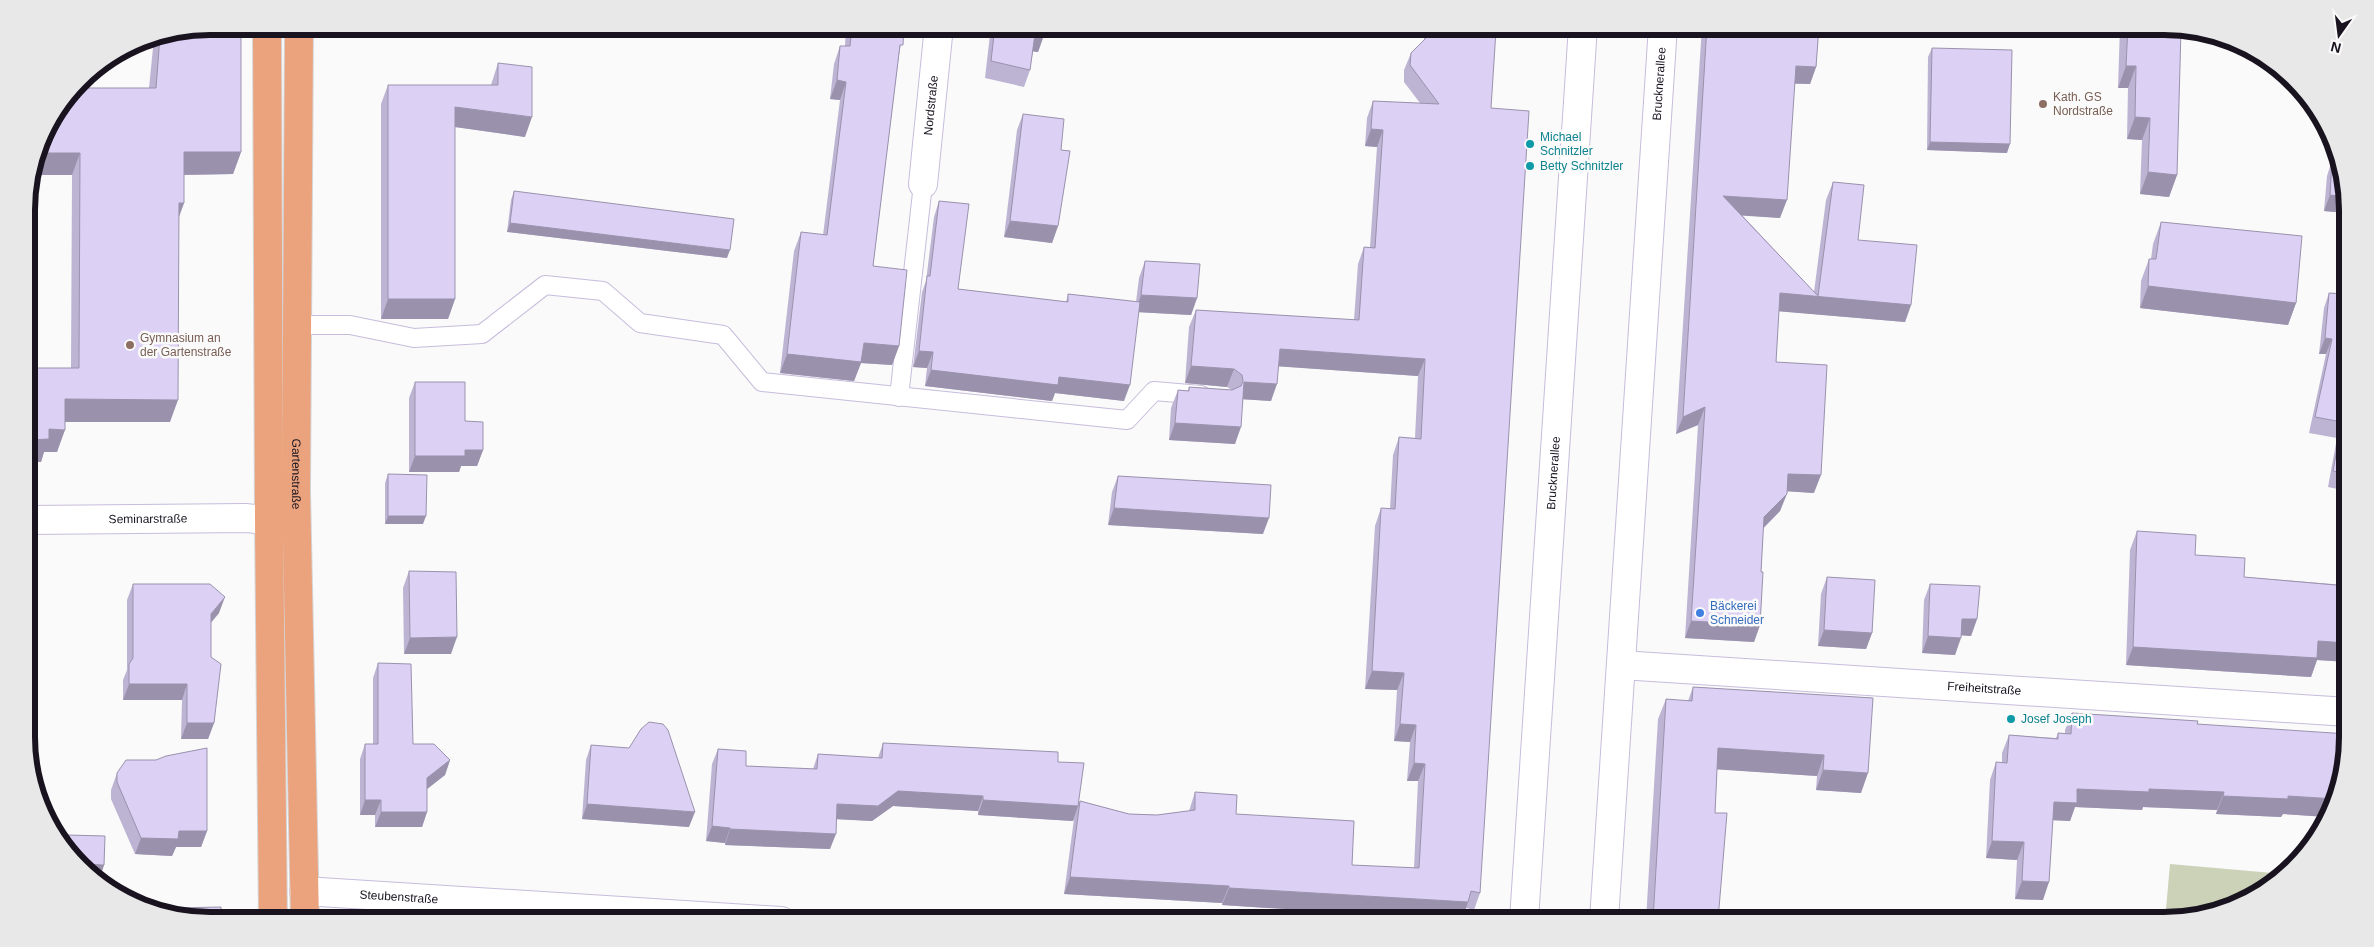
<svg xmlns="http://www.w3.org/2000/svg" width="2374" height="947" font-family="Helvetica,sans-serif">
	<rect width="100%" height="100%" fill="#fafafa"/>
	<path fill="#ccd2b8" d="M2170 864 2284 874C2256 902 2204 920 2165 920Z"/>
	<g fill="none" stroke-linecap="round" stroke-linejoin="round">
		<g stroke="#c7bcdc" stroke-width="20">
			<g id="lane">
				<path d="M297 325H350L414 338 482 334 545 285 603 291 640 323 723 335 762 382 1127 420 1154 391 1201 395"/>
				<path d="M899 397 923 184"/>
			</g>
		</g>
		<g stroke="#c7bcdc" stroke-width="30">
			<g id="street">
				<path id="s1" d="M923 184 939 26"/>
				<path id="s2" d="M28 520 247 518 269 521"/>
				<path id="s3" d="M1621 665 2348 712"/>
				<path id="s4" d="M304 891 781 921"/>
				<path id="s5" d="M1524 920 1583 26"/>
				<path id="s6" d="M1604 920 1663 26"/>
			</g>
		</g>
		<g stroke="#d5d5d7" stroke-width="30">
			<g id="primary">
				<path d="M267 26 269 521 273 921"/>
				<path id="s7" d="M299 26 296 491 305 921"/>
			</g>
		</g>
		<use href="#lane" stroke="#fff" stroke-width="18"/>
		<use href="#street" stroke="#fff" stroke-width="28"/>
		<use href="#primary" stroke="#eba37e" stroke-width="28"/>
	</g>
	<g fill="#bdb3d3">
		<path d="M210 26 241 152 233 174 184 175V203L179 216 170 422H65L57 452H44L41 462H28V368H71L72 175H33L45 129 149 88 154 38Z"/>
		<path d="M846 26H904L899 55 873 266 899 346 892 365 861 363 854 381 780 373 794 251 801 232 823 235 840 100 830 99 834 64 840 46H845Z"/>
		<path d="M991 26H1045L1044 35 1038 52 1033 51 1030 70 1024 87 985 78Z"/>
		<path d="M1425 26H1490L1491 108 1480 893 1474 910 1466 908 1462 920 1222 905V903L1064 894 1074 819 1073 821 978 815V811L893 806 872 821 837 819 830 849 725 845V843L706 841 712 764 718 749 746 766 813 769 818 754 878 758 883 743 1058 762 1078 806 1080 801 1129 814 1157 815 1189 811 1195 792 1236 814 1352 865 1414 868 1418 781H1407L1410 742 1394 741 1397 690 1365 689 1375 526 1381 508 1390 509 1393 455 1399 437 1415 438 1418 376 1278 366 1271 401 1243 399 1235 444 1169 440 1171 408 1178 390 1188 391 1189 387 1232 390 1227 387 1185 383 1189 327 1196 310 1354 320 1358 264 1364 247H1370L1377 147 1365 146 1367 118 1373 101 1420 103 1404 82V70L1411 53 1424 40Z"/>
		<path d="M1702 26H1819L1816 67 1810 84H1794L1780 218 1742 215 1814 292 1826 200 1833 182 1858 240 1911 305 1905 322 1779 311 1776 362 1814 493 1787 491 1780 511 1763 529 1761 572 1760 625 1754 642 1685 638 1698 425 1676 434Z"/>
		<path d="M2120 26H2164L2177 175 2169 197 2140 194 2142 140 2127 139 2128 88H2118Z"/>
		<path d="M1932 48 2007 153 1927 150 1928 57Z"/>
		<path d="M498 63 525 137 455 127V299L448 319H381V104L388 85H491Z"/>
		<path d="M1023 114 1061 150 1058 226 1052 243 1004 237 1017 130Z"/>
		<path d="M2332 160 2346 186V213L2324 211 2327 176Z"/>
		<path d="M514 191 727 258 507 232 511 200Z"/>
		<path d="M939 201 958 289 1066 302 1068 294 1136 302 1139 278 1145 261 1197 298 1191 315 1138 312 1124 401 1055 393 1052 401 925 386 927 368 913 367 922 292 926 281 934 217Z"/>
		<path d="M2161 222 2296 303 2288 325 2140 308 2141 281 2149 259H2151L2153 244Z"/>
		<path d="M2329 293 2346 294 2347 491 2328 487 2337 438 2309 433 2326 354H2319L2324 308Z"/>
		<path d="M415 382 465 421 483 450 477 466H461L459 472H409V398Z"/>
		<path d="M388 474 423 524H385V483Z"/>
		<path d="M1118 476 1263 534 1108 525 1112 492Z"/>
		<path d="M2137 531 2195 555 2244 577 2344 585 2347 577 2348 662 2317 660 2311 677 2126 665 2130 550Z"/>
		<path d="M409 571 451 654H404L403 588Z"/>
		<path d="M1827 577 1872 633 1866 649 1818 646 1821 594Z"/>
		<path d="M133 584 219 613 211 623V657L214 723 208 739H181L182 700H123V680L127 670V600Z"/>
		<path d="M1930 584 1977 619 1971 636 1961 635 1955 655 1922 653 1924 600Z"/>
		<path d="M378 663 413 744 450 760 445 775 427 789V812L422 827H375V815H360V759L365 744H373V678Z"/>
		<path d="M1693 687 1873 698 1861 793 1816 790 1817 776 1717 769 1715 813 1718 920H1646L1658 719 1666 699 1688 701Z"/>
		<path d="M2072 713 2197 724 2338 796 2327 817 2283 814 2281 817 2216 814 2217 810 2143 807 2142 810 2075 807 2070 821 2053 820 2043 900 2015 899 2017 860 1986 858 1990 780 1996 762H2002V753L2009 735 2056 738 2058 733H2065V730Z"/>
		<path d="M591 745 689 827 582 819 586 760Z"/>
		<path d="M117 773 207 831 201 847H176L172 856 135 854 111 799V790Z"/>
		<path d="M67 835 104 865 101 874 72 858 63 845Z"/>
	</g>
	<g fill="#9a92ac">
		<path d="M1035 34 1044 35 1038 52 1029 51Z"/>
		<path d="M1796 66 1816 67 1810 84 1789 83Z"/>
		<path d="M2126 66H2136L2128 88H2118Z"/>
		<path d="M837 80 846 82 840 100 830 99Z"/>
		<path d="M455 107 532 117 525 137 448 126Z"/>
		<path d="M2135 117 2150 118 2142 140 2127 139Z"/>
		<path d="M1371 129 1383 130 1377 147 1365 146Z"/>
		<path d="M1930 142 2010 144 2007 153 1927 150Z"/>
		<path d="M184 152H241L233 174 175 175Z"/>
		<path d="M39 153H80L72 175H33Z"/>
		<path d="M2148 172 2177 175 2169 197 2140 194Z"/>
		<path d="M2330 195 2346 197V213L2324 211Z"/>
		<path d="M1723 196 1787 200 1780 218 1717 214Z"/>
		<path d="M179 203H184L176 225Z"/>
		<path d="M1010 221 1058 226 1052 243 1004 237Z"/>
		<path d="M510 223 730 250 727 258 507 232Z"/>
		<path d="M2148 286 2296 303 2288 325 2140 308Z"/>
		<path d="M1780 293 1911 305 1905 322 1774 311Z"/>
		<path d="M1141 295 1197 298 1191 315 1135 312Z"/>
		<path d="M388 299H455L448 319H381Z"/>
		<path d="M2325 338 2332 339 2326 354H2319Z"/>
		<path d="M864 343 899 346 892 365 861 363 854 381 780 373 787 354Z"/>
		<path d="M1280 349 1425 359 1418 376 1273 366Z"/>
		<path d="M919 351 933 352 927 368 913 367Z"/>
		<path d="M1191 366 1234 369 1227 387 1185 383Z"/>
		<path d="M931 370 1059 377 1130 385 1124 401 1055 393 1052 401 925 386Z"/>
		<path d="M1244 382 1277 384 1271 401 1238 399Z"/>
		<path d="M65 399 178 400 170 422H57Z"/>
		<path d="M1705 407 1698 425 1676 434 1683 417Z"/>
		<path d="M1175 423 1241 427 1235 444 1169 440Z"/>
		<path d="M49 429 65 430 57 452H44L41 462H28V440Z"/>
		<path d="M465 450H483L477 466H461L459 472H409L415 456Z"/>
		<path d="M1788 474 1821 475 1814 493 1782 491Z"/>
		<path d="M1787 494 1780 511 1757 534 1764 517Z"/>
		<path d="M1114 508 1269 518 1263 534 1108 525Z"/>
		<path d="M388 516H426L423 524H385Z"/>
		<path d="M225 597 219 613 205 629 211 614Z"/>
		<path d="M1962 619H1977L1971 636 1956 635Z"/>
		<path d="M1691 621 1760 625 1754 642 1685 638Z"/>
		<path d="M1824 630 1872 633 1866 649 1818 646Z"/>
		<path d="M1928 636 1961 638 1955 655 1922 653Z"/>
		<path d="M457 637 451 654H404L410 638Z"/>
		<path d="M2318 641 2347 643 2348 662 2317 660 2311 677 2126 665 2133 647Z"/>
		<path d="M1372 671 1404 673 1397 690 1365 689Z"/>
		<path d="M129 684H187L182 700H123Z"/>
		<path d="M187 723H214L208 739H181Z"/>
		<path d="M1400 724 1416 725 1410 742 1394 741Z"/>
		<path d="M1718 748 1824 755 1817 776 1711 769Z"/>
		<path d="M450 760 445 775 422 793 427 778Z"/>
		<path d="M1414 763 1425 764 1418 781H1407Z"/>
		<path d="M1823 770 1868 773 1861 793 1816 790Z"/>
		<path d="M2077 789H2149L2224 792 2217 810 2143 807 2142 810 2075 807 2070 821 2048 820 2054 802Z"/>
		<path d="M898 791 983 796 978 811 893 806 872 821 832 819 837 804Z"/>
		<path d="M2223 796H2288L2336 799 2327 817 2283 814 2281 817 2216 814Z"/>
		<path d="M365 800H381L375 815H360Z"/>
		<path d="M983 800 1078 806 1073 821 978 815Z"/>
		<path d="M587 804 695 812 689 827 582 819Z"/>
		<path d="M381 812H427L422 827H375Z"/>
		<path d="M712 826 730 828 725 843 706 841Z"/>
		<path d="M730 829 836 834 830 849 725 845Z"/>
		<path d="M179 831H207L201 847H176L172 856 135 854 141 838Z"/>
		<path d="M1992 841 2024 842 2017 860 1986 858Z"/>
		<path d="M79 864 104 865 101 874 89 873Z"/>
		<path d="M1070 877 1229 886 1222 903 1064 894Z"/>
		<path d="M2022 881 2049 882 2043 900 2015 899Z"/>
		<path d="M1229 888 1468 902 1462 920 1222 905Z"/>
	</g>
	<g fill="#dcd0f5" stroke="#9a92ac">
		<path d="M210 26H241V152H184V203H179L178 400 65 399V430L49 429V439L28 440V368H79L80 153H39L45 129 76 88H156L160 36Z"/>
		<path d="M852 26H904L903 45H900L873 266 907 270 899 346 864 343 861 362 787 354 801 232 827 235 846 82 837 80 840 46H850Z"/>
		<path d="M995 26H1045L1044 35 1035 34 1030 70 991 61Z"/>
		<path d="M1430 26H1490V30H1496L1491 108 1529 111 1480 893 1471 891 1468 902 1229 888V886L1070 877 1080 801 1129 814 1157 815 1195 810V792L1237 795 1236 814 1354 821 1352 865 1419 868 1425 764 1414 763 1416 725 1400 724 1404 673 1372 671 1381 508 1395 509 1399 437 1421 439 1425 359 1280 349 1277 384 1244 382 1241 427 1175 423 1178 390 1189 391V387L1232 390 1241 386 1243 381 1242 375 1234 369 1191 366 1196 310 1359 320 1364 247 1375 248 1383 130 1371 129 1373 101 1439 104 1410 65 1411 53 1429 35Z"/>
		<path d="M1707 26H1819L1816 67 1796 66 1787 200 1723 196 1818 296 1833 182 1864 185 1858 240 1917 245 1911 305 1780 293 1776 362 1827 365 1821 475 1788 474 1787 494 1764 517 1761 572H1763L1760 625 1691 621 1705 407 1683 417Z"/>
		<path d="M2128 26H2164L2181 29 2177 175 2148 172 2150 118 2135 117 2136 66H2126Z"/>
		<path d="M1932 48 2012 50 2010 144 1930 142Z"/>
		<path d="M498 63 532 67V117L455 107V299H388V85H498Z"/>
		<path d="M1023 114 1064 119 1061 150 1070 151 1058 226 1010 221Z"/>
		<path d="M2332 160 2339 161 2346 186V197L2330 195Z"/>
		<path d="M514 191 734 219 730 250 510 223Z"/>
		<path d="M939 201 969 204 958 289 1068 302V294L1140 302 1130 385 1059 377 1058 385 931 370 933 352 919 351 927 276H930Z"/>
		<path d="M2161 222 2302 236 2296 303 2148 286 2149 259H2156Z"/>
		<path d="M1145 261 1200 264 1197 298 1141 295Z"/>
		<path d="M2329 293 2346 294 2347 474 2333 471 2342 422 2315 417 2332 339 2325 338Z"/>
		<path d="M415 382H465V421L483 422V450H465V456H415Z"/>
		<path d="M388 474 427 475 426 516H388Z"/>
		<path d="M1118 476 1271 485 1269 518 1114 508Z"/>
		<path d="M2137 531 2196 535 2195 555 2245 558 2244 577 2347 586V577V643L2318 641 2317 658 2133 647Z"/>
		<path d="M409 571 456 572 457 637 410 638Z"/>
		<path d="M1827 577 1875 580 1872 633 1824 630Z"/>
		<path d="M133 584H210L225 597 211 614V657L221 664 214 723H187V684H129V664L133 658Z"/>
		<path d="M1930 584 1980 586 1977 619H1962L1961 638 1928 636Z"/>
		<path d="M378 663 411 664 413 744H434L450 760 427 778V812H381V800H365V744H378Z"/>
		<path d="M1693 687 1873 698 1868 773 1823 770 1824 755 1718 748 1715 813H1727L1718 920H1653L1666 699 1692 701Z"/>
		<path d="M2072 713 2198 721 2197 724 2348 734 2338 796 2336 799 2288 796V799L2223 796 2224 792 2149 789V792L2077 789V803L2054 802 2049 882 2022 881 2024 842 1992 841 1996 762 2007 763 2009 735 2058 739V733L2071 734Z"/>
		<path d="M649 722 663 724 668 730 695 812 587 804 591 745 629 748 641 729Z"/>
		<path d="M883 743 1058 752V762L1084 763 1078 806 983 800V796L898 791 878 806 837 804 836 834 730 829V828L712 826 718 749 746 751V766L817 769 818 754 882 758Z"/>
		<path d="M207 748V831H179L178 839 141 838 117 782V773L126 760H156L166 756Z"/>
		<path d="M67 835 105 836 104 865 79 864 72 858 66 849Z"/>
		<path d="M221 907 222 921H210L172 914V908Z"/>
	</g>
	<g fill="#8d6e63" stroke="#fafafa" stroke-width="2">
		<circle cx="2043" cy="104" r="5"/>
		<circle cx="130" cy="345" r="5"/>
	</g>
	<g fill="#0f9aa8" stroke="#fafafa" stroke-width="2">
		<circle cx="1530" cy="144" r="5"/>
		<circle cx="1530" cy="166" r="5"/>
		<circle cx="2011" cy="719" r="5"/>
	</g>
	<circle fill="#3f7fe0" stroke="#fafafa" stroke-width="2" cx="1700" cy="613" r="5"/>
	<g text-anchor="middle" stroke-width="5" stroke-linejoin="round" paint-order="stroke">
		<g font-size="12" fill="#18131f" stroke="#fafafa">
			<text dy="4" stroke="none"><textPath href="#s6" startOffset="838">Brucknerallee</textPath></text>
			<text dy="4" stroke="none"><textPath href="#s1" startOffset="79">Nordstraße</textPath></text>
			<text dy="4" stroke="none"><textPath href="#s5" startOffset="448">Brucknerallee</textPath></text>
			<text dy="4" stroke="none"><textPath href="#s7" startOffset="448">Gartenstraße</textPath></text>
			<text dy="4" stroke="none"><textPath href="#s2" startOffset="120">Seminarstraße</textPath></text>
			<text dy="4" stroke="none"><textPath href="#s3" startOffset="364">Freiheitstraße</textPath></text>
			<text dy="4" stroke="none"><textPath href="#s4" startOffset="95">Steubenstraße</textPath></text>
		</g>
		<g font-size="12" fill="#785e54" stroke="#fafafa" text-anchor="start">
			<text x="2053" y="101">Kath. GS<tspan x="2053" dy="14">Nordstraße</tspan></text>
			<text x="140" y="342">Gymnasium an<tspan x="140" dy="14">der Gartenstraße</tspan></text>
		</g>
		<g font-size="12" fill="#0d838f" stroke="#fafafa" text-anchor="start">
			<text x="1540" y="141">Michael<tspan x="1540" dy="14">Schnitzler</tspan></text>
			<text x="1540" y="170">Betty Schnitzler</text>
			<text x="2021" y="723">Josef Joseph</text>
		</g>
		<g font-size="12" fill="#366cbe" stroke="#fafafa" text-anchor="start">
			<text x="1710" y="610">Bäckerei<tspan x="1710" dy="14">Schneider</tspan></text>
		</g>
	</g>
	<path d="M0 0H2374V947H0ZM210 35H2164A175 175 0 0 1 2339 210V737A175 175 0 0 1 2164 912H210A175 175 0 0 1 35 737V210A175 175 0 0 1 210 35Z" fill="#e8e8e8" fill-rule="evenodd"/>
	<path fill="none" stroke="#18131f" stroke-width="6" d="M210 35H2164A175 175 0 0 1 2339 210V737A175 175 0 0 1 2164 912H210A175 175 0 0 1 35 737V210A175 175 0 0 1 210 35Z"/>
	<g transform="translate(2339 35) rotate(194)" stroke="#fafafa" stroke-width="4" paint-order="stroke">
	<path d="M0-4L9 19L0 12L-9 19Z" fill="#18131f"/>
	<text y="-8" font-size="14" font-weight="bold" text-anchor="middle" fill="#18131f">N</text>
	</g>
</svg>
